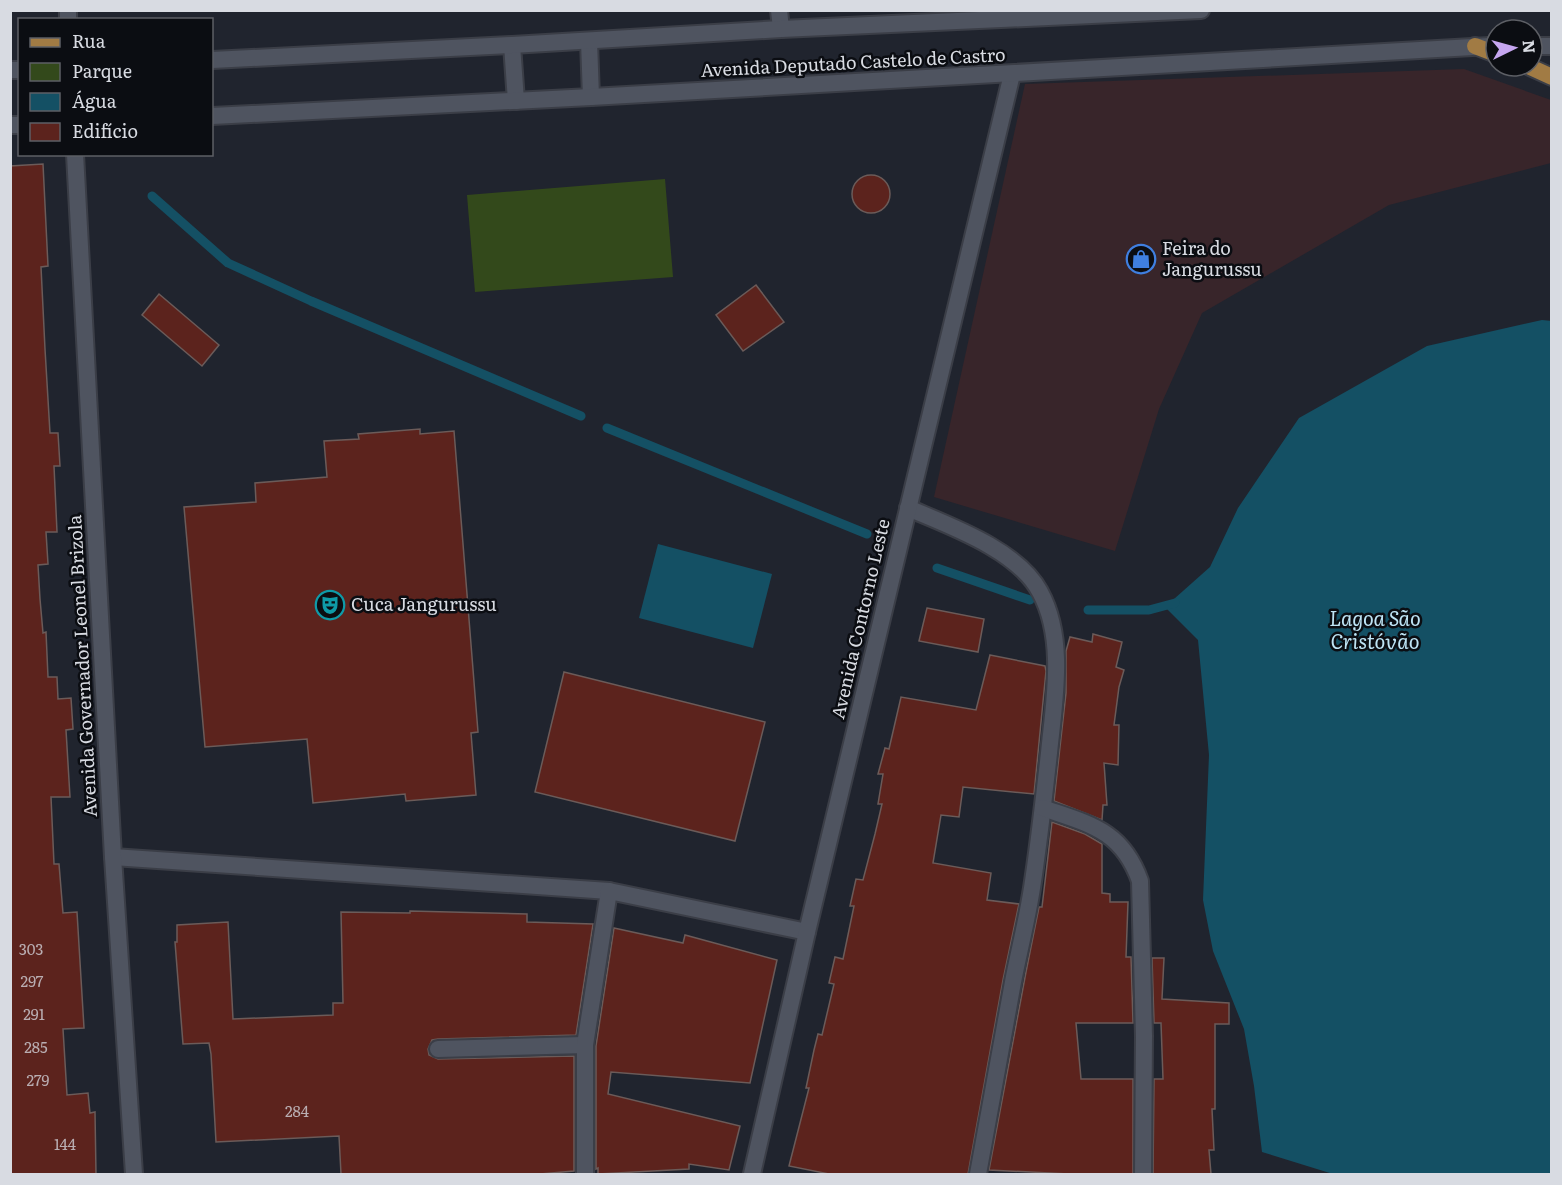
<svg xmlns="http://www.w3.org/2000/svg" width="1562" height="1185" font-family="Literata,serif">
	<rect width="100%" height="100%" fill="#20242e"/>
	<path fill="#38252a" d="M1464 69 1551 100V163L1389 205 1202 313 1159 409 1115 551 934 497 1025 84Z"/>
	<path fill="#33491b" d="M665 179 673 277 475 292 467 195Z"/>
	<g fill="#145064">
		<path d="M1542 320 1552 321 1551 1174H1333L1262 1152 1254 1086 1244 1029 1213 951 1203 900 1209 755 1198 640 1165 607 1210 567 1238 508 1299 418 1427 346Z"/>
		<path d="M658 544 772 574 753 648 639 618Z"/>
	</g>
	<g fill="none" stroke-linecap="round" stroke-linejoin="round">
		<g stroke="#145064" stroke-width="9">
			<path d="M152 196 228 263 311 301 581 416"/>
			<path d="M607 428 867 534"/>
			<path d="M937 568 1030 600"/>
			<path d="M1088 610H1149L1175 603"/>
		</g>
	</g>
	<g fill="#5c231d" stroke="#6b5b59" stroke-width="1.5">
		<path d="M43 164 48 266 41 267 45 349 50 433H58L60 466H54L57 532H46L48 564 38 565 40 599 43 633 46 632 48 677H57L58 699 71 698 73 729 66 730 70 797H51L54 864H59L63 913 77 912 84 1028 63 1029 67 1095 88 1093 90 1113 95 1112 96 1174H10V166Z"/>
		<circle cx="871" cy="194" r="19"/>
		<path d="M756 285 784 322 743 351 716 315Z"/>
		<path d="M159 294 219 345 202 366 142 315Z"/>
		<path d="M420 429V434L454 431 478 732 471 733 476 795 406 801 405 794 313 803 307 739 205 747 184 507 256 502 255 483 327 477 324 441 359 439 358 434Z"/>
		<path d="M927 608 984 619 978 652 919 641Z"/>
		<path d="M1093 634 1122 642 1116 667 1124 670 1119 687 1114 725H1119L1118 765 1104 763 1107 805H1103L1102 820 1054 801 1066 693V651L1070 637 1092 642Z"/>
		<path d="M990 655 1045 666 1046 671 1034 794 963 787 959 817 941 815 933 863 991 873 987 900 1019 904 1003 980 968 1174H829L789 1166 809 1088H806L814 1050 818 1034 822 1035 834 984 829 983 835 957 843 959 854 906H850L856 879 863 880 875 834 882 804H878L883 774H878L885 748 889 749 901 697 976 710Z"/>
		<path d="M564 672 765 722 735 841 535 792Z"/>
		<path d="M1052 822 1085 834 1102 844V893L1110 894V902H1128L1126 957H1131L1133 1023H1076L1081 1079H1133V1174H1069L989 1170 1026 972 1039 907H1042Z"/>
		<path d="M410 911 527 914V922L593 924 576 1035 438 1039 432 1040 428 1049 429 1055 438 1059 574 1056V1171L540 1174H341L339 1136 216 1142 211 1054 209 1043 183 1044 175 942H177V925L228 922 233 1019 333 1015V1003H343L341 912 410 913Z"/>
		<path d="M614 928 683 943 685 935 777 960 750 1083 611 1072 608 1094 740 1126 729 1170 689 1164V1169L598 1174V1168L596 1169V1046Z"/>
		<path d="M1152 958H1164L1162 999 1229 1003V1024H1215V1109H1212L1214 1150H1209L1211 1174H1153L1154 1079H1163L1161 1023H1154Z"/>
	</g>
	<g fill="none" stroke-linecap="round" stroke-linejoin="round">
		<g stroke="#3b3e47" stroke-width="20">
			<g id="minor">
				<path d="M779 10 781 29"/>
				<path d="M908 508C950 526 1018 550 1040 592 1066 639 1054 702 1049 753 1044 798 1039 843 1032 888 1027 920 1019 951 1013 982 1001 1046 990 1110 978 1174"/>
				<path d="M1043 808C1089 824 1122 830 1140 881L1144 1036 1143 1174"/>
				<path d="M113 857 609 891"/>
				<path d="M438 1049 585 1045"/>
				<path d="M585 1174V1045L609 891 807 932"/>
			</g>
		</g>
		<g stroke="#3b3e47" stroke-width="20">
			<g id="tertiary">
				<path d="M68 10V20"/>
				<path d="M75 154 113 857 134 1174"/>
				<path d="M752 1174 807 932 1012 74"/>
			</g>
		</g>
		<g stroke="#3b3e47" stroke-width="20">
			<g id="secondary">
				<path d="M589 41 591 97"/>
				<path d="M512 45 516 101"/>
				<path d="M1532 46H1552"/>
				<path d="M212 60 512 45 781 29 1201 10"/>
				<path d="M10 70H20"/>
				<path d="M212 116 591 97 1490 46"/>
				<path d="M10 125H20"/>
			</g>
		</g>
		<g stroke="#3b3e47" stroke-width="20">
			<g id="primary">
				<path d="M1475 46 1496 54"/>
				<path d="M1528 66 1552 77"/>
			</g>
		</g>
		<use href="#minor" stroke="#4f5460" stroke-width="16"/>
		<use href="#tertiary" stroke="#4f5460" stroke-width="16"/>
		<use href="#secondary" stroke="#4f5460" stroke-width="16"/>
		<use href="#primary" stroke="#a17b44" stroke-width="16"/>
	</g>
	<defs>
		<g id="shop-ring" transform="scale(1.5)"><circle r="9.5" fill="#0b0d12" stroke="#3f7fe0" stroke-width="1.5"/><path d="M-5-2.5h2.3a2.7 3.5 0 0 1 5.4 0H5L5.5 6h-11ZM-1.5-2.5h3a1.5 2.3 0 0 0-3 0Z" fill="#3f7fe0"/></g>
		<g id="theatre-ring" transform="scale(1.5)"><circle r="9.5" fill="#0b0d12" stroke="#0f9aa8" stroke-width="1.5"/><path d="M-5-5.5Q0-4 5-5.5V0Q5 5 0 6Q-5 5-5 0ZM-3.3-2.5H-1v1.5H-3.3ZM1-2.5H3.3v1.5H1ZM-2.8 1Q0 5.5 2.8 1Z" fill="#0f9aa8"/></g>
	</defs>
	<g fill-rule="evenodd">
		<use href="#shop-ring" x="1141" y="259"/>
		<use href="#theatre-ring" x="330" y="605"/>
	</g>
	<g text-anchor="middle" stroke-width="5" stroke-linejoin="round" paint-order="stroke">
		<g font-size="15" fill="#b9adb1">
			<text x="31" y="955">303</text>
			<text x="32" y="987">297</text>
			<text x="34" y="1020">291</text>
			<text x="36" y="1053">285</text>
			<text x="38" y="1086">279</text>
			<text x="297" y="1117">284</text>
			<text x="65" y="1150">144</text>
		</g>
		<g font-size="18" fill="#d8dbe2" stroke="#0b0d12">
			<text transform="translate(853 63) rotate(-3)" y="6">Avenida Deputado Castelo de Castro</text>
			<text transform="translate(861 619) rotate(-77)" y="6">Avenida Contorno Leste</text>
			<text transform="translate(83 666) rotate(-93)" y="6">Avenida Governador Leonel Brizola</text>
		</g>
		<g font-size="18" fill="#d8dbe2" stroke="#0b0d12" text-anchor="start">
			<text x="1162" y="255">Feira do<tspan x="1162" dy="21">Jangurussu</tspan></text>
			<text x="351" y="611">Cuca Jangurussu</text>
		</g>
		<g font-size="20" font-style="italic" fill="#bee4f5" stroke="#0b0d12">
			<text x="1375" y="626">Lagoa São<tspan x="1375" dy="23">Cristóvão</tspan></text>
		</g>
	</g>
	<rect width="1562" height="1185" fill="none" stroke="#d8dbe2" stroke-width="24"/>
	<rect x="18" y="18" width="195" height="138" fill="#0b0d12" stroke="#5d5f65" stroke-width="1.5"/>
	<rect x="30" y="38" width="30" height="9" fill="#a17b44" stroke="#5d5f65" stroke-width="1.5"/>
	<text x="72" y="48" font-size="18" fill="#d8dbe2">Rua</text>
	<rect x="30" y="63" width="30" height="18" fill="#33491b" stroke="#5d5f65" stroke-width="1.5"/>
	<text x="72" y="78" font-size="18" fill="#d8dbe2">Parque</text>
	<rect x="30" y="93" width="30" height="18" fill="#145064" stroke="#5d5f65" stroke-width="1.5"/>
	<text x="72" y="108" font-size="18" fill="#d8dbe2">Água</text>
	<rect x="30" y="123" width="30" height="18" fill="#5c231d" stroke="#5d5f65" stroke-width="1.5"/>
	<text x="72" y="138" font-size="18" fill="#d8dbe2">Edifício</text>
	<g transform="translate(1514 48) rotate(85)"><circle r="28" fill="#0b0d12" stroke="#5d5f65" stroke-width="1.5"/>
	<path d="M0-4.5L10 22L0 15L-10 22Z" fill="#c6a6f0"/>
	<text y="-9" font-size="16" font-weight="bold" text-anchor="middle" fill="#d8dbe2">N</text>
	</g>
</svg>
